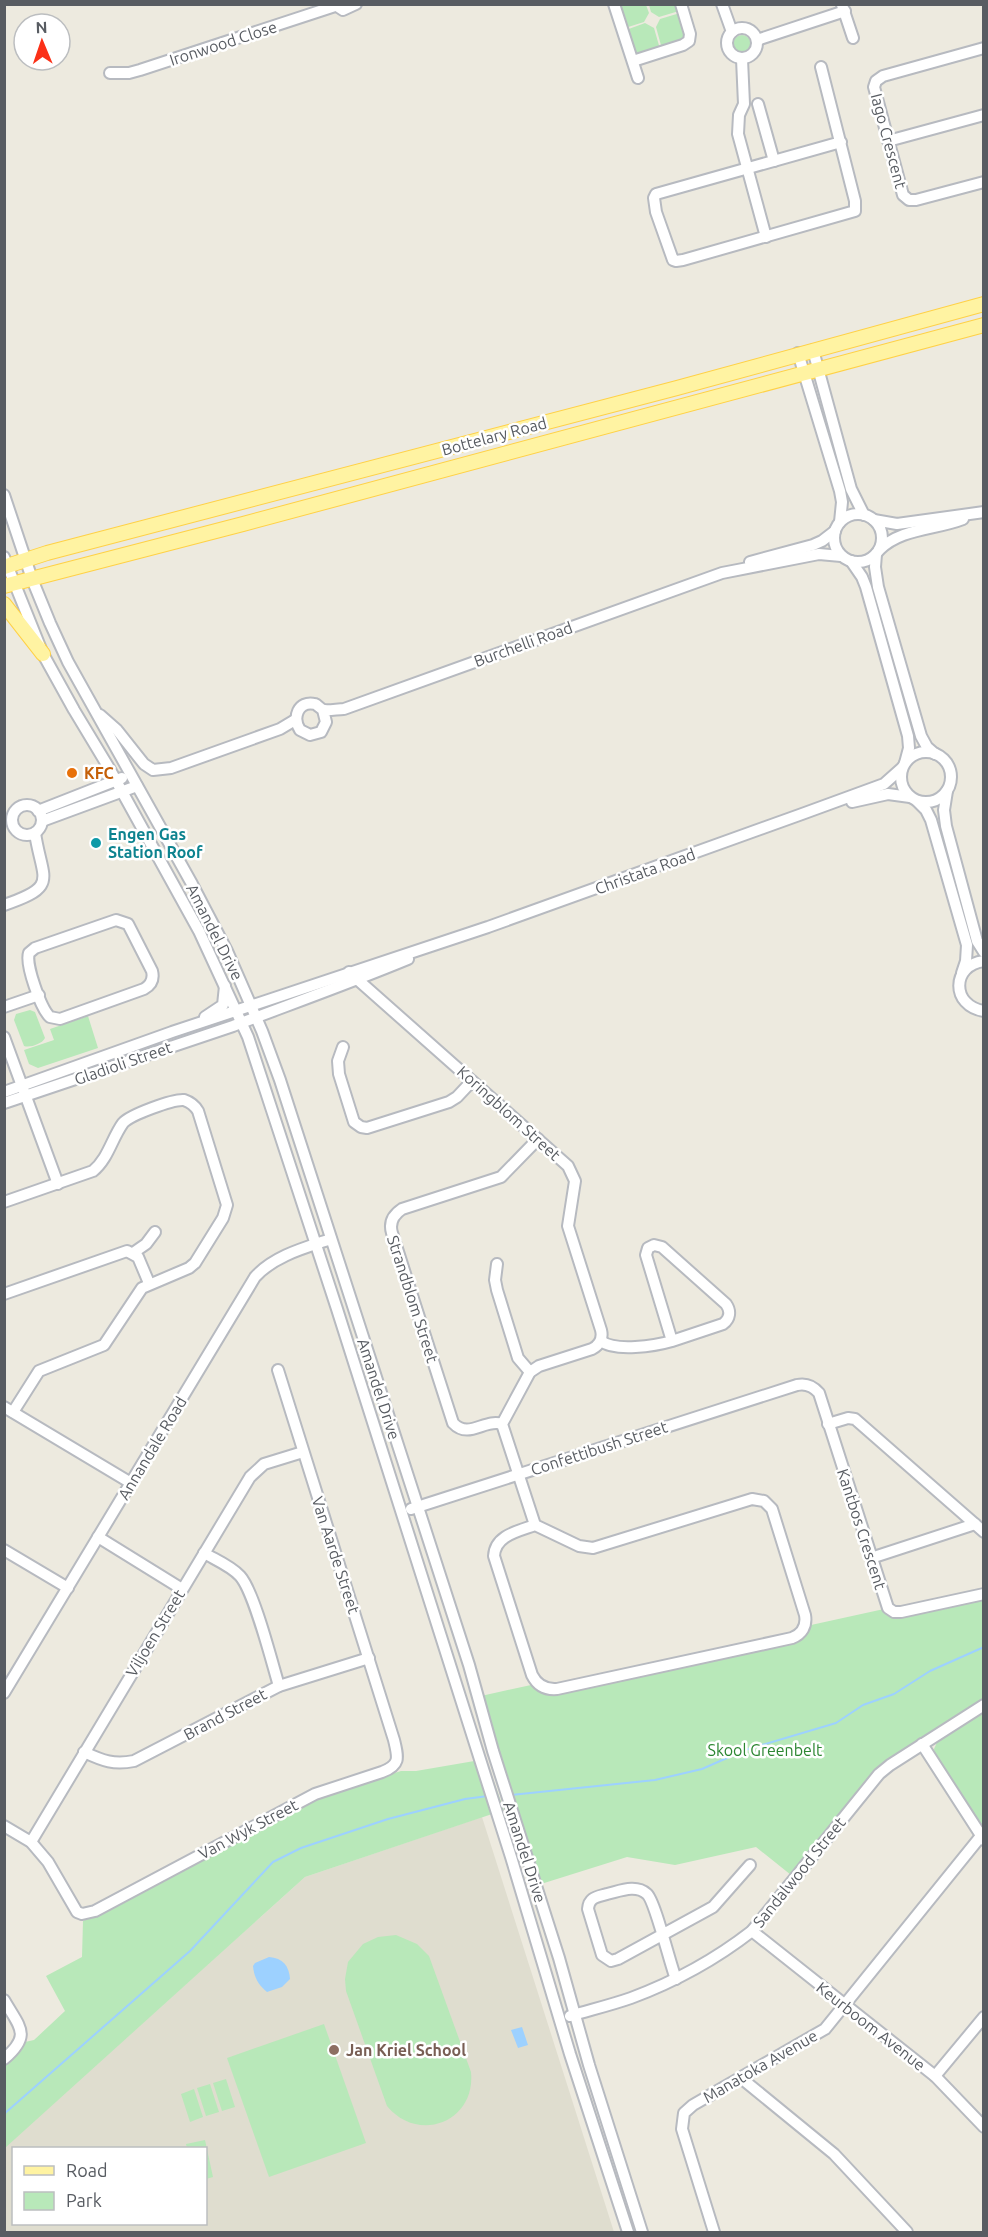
<svg xmlns="http://www.w3.org/2000/svg" width="988" height="2237" font-family="Ubuntu,sans-serif">
	<rect width="100%" height="100%" fill="#edeadf"/>
	<path fill="#dfddcf" fill-rule="evenodd" d="M482 1817 614 2232H5L4 2148 305 1877ZM14 2148H206V2224H14Z"/>
	<g fill="#b8e8b9">
		<path d="M618 5H646L649 13 644 22 625 28Z"/>
		<path d="M649 5H677L679 11 659 17 651 12Z"/>
		<path d="M680 13 686 33 683 41 662 49 656 27 660 19Z"/>
		<path d="M645 23 654 28 660 49 636 55 634 53 626 30Z"/>
		<circle cx="742" cy="44" r="9"/>
		<path d="M30 1010 35 1012 45 1038C42 1044 30 1048 24 1046L14 1020 16 1014Z"/>
		<path d="M88 1016 98 1048 38 1068 29 1064 24 1050 54 1040 50 1029Z"/>
		<path d="M983 1598V1698L895 1755 874 1771 791 1875 756 1847 675 1865 627 1857 541 1884 481 1696 531 1685 545 1694 558 1695 793 1643 806 1636 811 1625 884 1609Z"/>
		<path d="M983 1711V1831L935 1755 934 1749 939 1738Z"/>
		<path d="M486 1759 504 1810 305 1877 5 2148 4 2065 21 2051 25 2042 34 2040 65 2011 46 1976 82 1957 83 1921 298 1807 330 1793 401 1771H416Z"/>
		<path d="M396 1935 417 1944 429 1956 471 2072C476 2122 418 2144 387 2106L346 1991 345 1979 348 1962 363 1944 378 1937Z"/>
		<path d="M324 2024 366 2143 269 2177 227 2058Z"/>
		<path d="M226 2079 235 2107 222 2111 213 2083Z"/>
		<path d="M210 2084 219 2112 206 2116 197 2088Z"/>
		<path d="M194 2089 203 2117 190 2122 181 2094Z"/>
		<path d="M205 2140 213 2177 206 2179V2148H187L186 2144Z"/>
	</g>
	<g fill="#9dd1ff">
		<path d="M269 1957C283 1958 289 1966 290 1979L282 1987 267 1992C258 1985 254 1977 253 1966L255 1963Z"/>
		<path d="M522 2027 528 2045 518 2048 511 2030Z"/>
	</g>
	<g fill="none" stroke-linecap="round" stroke-linejoin="round">
		<g stroke="#9dd1ff" stroke-width="2">
			<path d="M511 1795 655 1780 702 1769 745 1750 836 1723 863 1705 894 1694 930 1671 984 1647"/>
			<path d="M4 2114 190 1951 273 1862 301 1848 388 1819 465 1799 488 1796"/>
		</g>
		<g stroke="#b7bac0" stroke-width="14">
			<g id="minor">
				<path d="M334 4 343 10 356 4"/>
				<path d="M614 4 638 78"/>
				<path d="M722 4 732 32"/>
				<path d="M842 5 853 38"/>
				<circle cx="742" cy="43" r="15"/>
				<path d="M757 40 845 11"/>
				<path d="M984 48 883 76 876 81 874 87 903 195 909 200H916L984 182"/>
				<path d="M742 59 744 104 739 115 738 134 766 237"/>
				<path d="M633 61 683 45 689 41 690 34 681 4"/>
				<path d="M821 67 855 201V211L683 260 676 261 673 260 656 212 654 198 656 194 841 142"/>
				<path d="M110 73H129L140 70 335 6"/>
				<path d="M758 104 774 161"/>
				<path d="M888 141 984 115"/>
				<path d="M813 350 851 489 864 515"/>
				<path d="M798 353 840 491 842 502 840 522"/>
				<path d="M4 495 32 579 50 623 68 662 192 884 227 951 262 1031 280 1080 469 1665 493 1751 559 1958 589 2065 642 2232"/>
				<circle cx="858" cy="538" r="24"/>
				<path d="M874 520 897 524 984 512"/>
				<path d="M879 550C901 528 935 530 963 519"/>
				<path d="M876 554 875 567 878 587 921 736 927 747 935 754"/>
				<path d="M4 557 43 654 74 710 109 768 199 931 248 1037 337 1309 511 1857 570 2054 628 2232"/>
				<path d="M851 561 862 577 866 587 908 736 909 748 905 763"/>
				<path d="M750 562 813 545 822 541 835 531"/>
				<path d="M323 710 326 722 321 732 310 735 300 730C292 718 298 700 315 704 318 705 320 709 324 710 329 711 338 709 344 709L722 573 819 554 841 556"/>
				<path d="M100 715 117 730 144 764 153 770 171 768 280 729 295 720"/>
				<circle cx="926" cy="777" r="25"/>
				<path d="M947 791 944 810 946 826 977 941 984 952"/>
				<path d="M917 801 926 810 931 820 967 945 966 961 962 973"/>
				<path d="M852 802 888 794 910 797"/>
				<circle cx="27" cy="820" r="15"/>
				<path d="M38 811 122 778"/>
				<path d="M42 821 137 786"/>
				<path d="M4 905C60 886 42 880 35 833"/>
				<path d="M116 920 128 924 152 971C154 979 151 985 144 989L60 1019 50 1017C41 1009 25 964 29 953L35 948Z"/>
				<path d="M984 961C951 965 951 1006 984 1011"/>
				<path d="M349 972 568 1166 575 1181 568 1226 601 1330C603 1338 600 1345 592 1349L539 1366 530 1372 502 1424 535 1525 579 1546 593 1548 752 1499 764 1501 772 1509 805 1615C807 1626 802 1634 792 1638L557 1689C545 1690 537 1685 532 1675L494 1556C495 1535 519 1531 535 1525"/>
				<path d="M4 1007 39 995"/>
				<path d="M205 1017 223 1005 225 986"/>
				<path d="M4 1037 58 1184"/>
				<path d="M343 1047 338 1061 339 1074 354 1122 361 1127 367 1128 449 1102 457 1097 472 1081"/>
				<path d="M4 1092 172 1032 488 927 802 814 884 784 902 768"/>
				<path d="M4 1103 233 1026C291 1004 350 983 408 959"/>
				<path d="M4 1202 93 1171C108 1159 112 1138 123 1123 130 1115 173 1099 184 1100 190 1102 195 1106 198 1111L227 1205 223 1218 195 1263 189 1268 142 1288 104 1345 39 1371 13 1412"/>
				<path d="M133 1253 146 1244 155 1232"/>
				<path d="M497 1264 495 1280 497 1290 518 1358 530 1372"/>
				<path d="M4 1294 127 1251 138 1257 149 1283"/>
				<path d="M601 1341C615 1352 655 1346 672 1341L646 1255 648 1248 654 1245 662 1247 726 1304C731 1311 730 1319 723 1324L672 1341"/>
				<path d="M4 1407 131 1483"/>
				<path d="M502 1424C485 1418 469 1440 453 1423L392 1233C389 1223 393 1215 402 1209L501 1177 538 1139"/>
				<path d="M828 1424 848 1418 855 1419 984 1532"/>
				<path d="M411 1509 797 1385C806 1383 813 1386 819 1393L888 1608 894 1612H901L984 1594"/>
				<path d="M98 1537 182 1589"/>
				<path d="M4 1550 68 1588"/>
				<path d="M204 1553C216 1560 231 1566 240 1576 254 1591 272 1663 279 1686"/>
				<path d="M871 1558 975 1524"/>
				<path d="M4 1693 255 1277C274 1256 304 1248 331 1239"/>
				<path d="M922 1744 984 1840"/>
				<path d="M84 1752C103 1761 114 1765 134 1761L279 1686 369 1658"/>
				<path d="M4 1826 31 1842 48 1862 77 1912 82 1914 95 1911 315 1794 382 1772C401 1765 398 1757 394 1740L278 1370"/>
				<path d="M31 1842 250 1477 264 1464 303 1452"/>
				<path d="M752 1931 935 2076 984 2127"/>
				<path d="M676 1979C670 1964 655 1901 647 1894 636 1884 620 1891 607 1894 597 1897 589 1897 588 1909L602 1955 611 1961 618 1959 713 1907 750 1865"/>
				<path d="M4 2000C20 2028 32 2035 4 2059"/>
				<path d="M570 2016C590 2010 611 2005 631 1998 674 1982 716 1959 752 1931L879 1774 890 1765 984 1705"/>
				<path d="M935 2076 984 2017"/>
				<path d="M741 2078 834 2154 907 2232"/>
				<path d="M714 2232 682 2129 684 2113 693 2105 825 2029 981 1836"/>
			</g>
		</g>
		<g stroke="#ffd146" stroke-width="16">
			<g id="major">
				<path d="M4 567 47 553 677 388 984 304"/>
				<path d="M4 586 243 524 984 325"/>
				<path d="M4 604 43 654"/>
			</g>
		</g>
		<use href="#minor" stroke="#fff" stroke-width="10"/>
		<use href="#major" stroke="#fff3a2" stroke-width="14"/>
	</g>
	<circle fill="#e8710a" stroke="#fff" stroke-width="2" cx="72" cy="773" r="6"/>
	<circle fill="#0f9aa8" stroke="#fff" stroke-width="2" cx="96" cy="843" r="6"/>
	<circle fill="#8d6e63" stroke="#fff" stroke-width="2" cx="334" cy="2050" r="6"/>
	<g text-anchor="middle" stroke-width="5" stroke-linejoin="round" paint-order="stroke">
		<g font-size="16" fill="#585c62" stroke="#fff">
			<text transform="translate(223 43) rotate(-18)" y="6">Ironwood Close</text>
			<text transform="translate(889 141) rotate(75)" y="6">Iago Crescent</text>
			<text transform="translate(494 436) rotate(-15)" y="6">Bottelary Road</text>
			<text transform="translate(523 644) rotate(-20)" y="6">Burchelli Road</text>
			<text transform="translate(645 871) rotate(-20)" y="6">Christata Road</text>
			<text transform="translate(215 932) rotate(63)" y="6">Amandel Drive</text>
			<text transform="translate(123 1063) rotate(-19)" y="6">Gladioli Street</text>
			<text transform="translate(509 1113) rotate(42)" y="6">Koringblom Street</text>
			<text transform="translate(413 1299) rotate(72)" y="6">Strandblom Street</text>
			<text transform="translate(379 1389) rotate(72)" y="6">Amandel Drive</text>
			<text transform="translate(152 1448) rotate(-59)" y="6">Annandale Road</text>
			<text transform="translate(599 1448) rotate(-18)" y="6">Confettibush Street</text>
			<text transform="translate(862 1529) rotate(72)" y="6">Kantbos Crescent</text>
			<text transform="translate(336 1555) rotate(72)" y="6">Van Aarde Street</text>
			<text transform="translate(155 1633) rotate(-59)" y="6">Viljoen Street</text>
			<text transform="translate(225 1714) rotate(-28)" y="6">Brand Street</text>
			<text transform="translate(248 1829) rotate(-28)" y="6">Van Wyk Street</text>
			<text transform="translate(525 1852) rotate(72)" y="6">Amandel Drive</text>
			<text transform="translate(799 1872) rotate(-51)" y="6">Sandalwood Street</text>
			<text transform="translate(871 2026) rotate(38)" y="6">Keurboom Avenue</text>
			<text transform="translate(760 2066) rotate(-30)" y="6">Manatoka Avenue</text>
		</g>
		<g font-size="16" font-weight="bold" fill="#c56008" stroke="#fff" text-anchor="start">
			<text x="84" y="779">KFC</text>
		</g>
		<g font-size="16" font-weight="bold" fill="#0d838f" stroke="#fff" text-anchor="start">
			<text x="108" y="840">Engen Gas<tspan x="108" dy="18">Station Roof</tspan></text>
		</g>
		<g font-size="16" fill="#2c8632" stroke="#fff">
			<text x="765" y="1756">Skool Greenbelt</text>
		</g>
		<g font-size="16" font-weight="bold" fill="#785e54" stroke="#fff" text-anchor="start">
			<text x="346" y="2056">Jan Kriel School</text>
		</g>
	</g>
	<rect width="988" height="2237" fill="none" stroke="#585c62" stroke-width="12"/>
	<rect x="12" y="2147" width="195" height="78" fill="#ffffff" stroke="#bcbec0" stroke-width="1.5"/>
	<rect x="24" y="2166" width="30" height="9" fill="#fff3a2" stroke="#bcbec0" stroke-width="1.5"/>
	<text x="66" y="2177" font-size="18" fill="#585c62">Road</text>
	<rect x="24" y="2192" width="30" height="18" fill="#b8e8b9" stroke="#bcbec0" stroke-width="1.5"/>
	<text x="66" y="2207" font-size="18" fill="#585c62">Park</text>
	<g transform="translate(42 42) rotate(358)"><circle r="28" fill="#ffffff" stroke="#bcbec0" stroke-width="1.5"/>
	<path d="M0-4.5L10 22L0 15L-10 22Z" fill="#fb3017"/>
	<text y="-9" font-size="16" font-weight="bold" text-anchor="middle" fill="#585c62">N</text>
	</g>
</svg>
